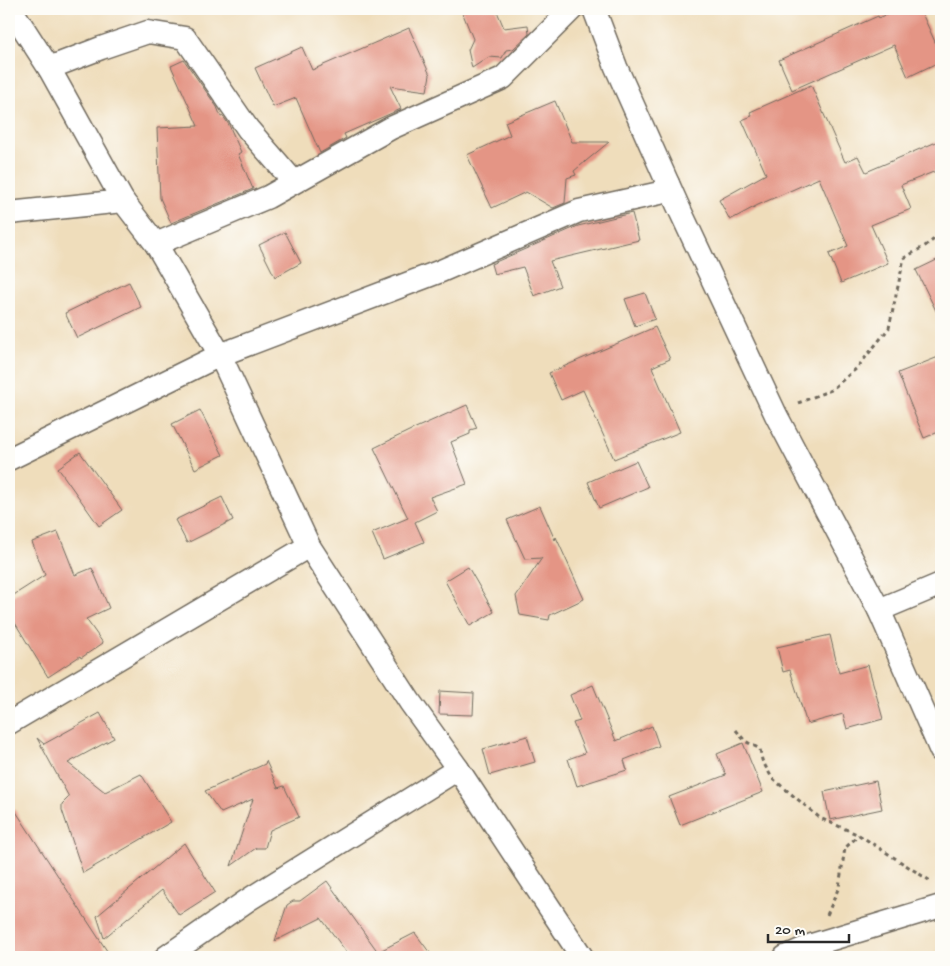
<svg xmlns="http://www.w3.org/2000/svg" width="950" height="966" font-family="'Gochi Hand',sans-serif">
	<rect width="100%" height="100%" fill="#fdfcf7"/>
	<filter id="ink" filterUnits="userSpaceOnUse"><feTurbulence type="fractalNoise" baseFrequency=".02" numOctaves="2"/><feDisplacementMap in="SourceGraphic" scale="10" xChannelSelector="R" yChannelSelector="G"/><feConvolveMatrix kernelMatrix="1 2 1 2 8 2 1 2 1" color-interpolation-filters="sRGB"/></filter>
	<filter id="wash" filterUnits="userSpaceOnUse"><feTurbulence type="fractalNoise" baseFrequency=".0096" numOctaves="4" result="noise"/><feDisplacementMap in="SourceGraphic" scale="20" xChannelSelector="R" yChannelSelector="G"/><feGaussianBlur stdDeviation="1.12" result="paint"/><feColorMatrix in="noise" values="0 0 0 0 0 0 0 0 0 0 0 0 0 0 0 0 0 1.4 0 .05"/><feComposite in="paint" operator="in"/></filter>
	<g filter="url(#wash)">
		<rect width="100%" height="100%" fill="#efddbb"/>
		<g id="blocks">
			<g fill="#e49585">
				<path d="M461 9H496L504 28 528 25 529 34 513 49 506 50 502 58 489 57 472 68 468 50 473 39Z"/>
				<path d="M899 9H920L941 55V61L908 77 894 45 792 90 779 60 878 16 879 18Z"/>
				<path d="M409 28 430 75 427 91 390 86 401 109 344 134 346 138 320 153 296 98 273 107 255 68 302 47 312 70Z"/>
				<path d="M184 60 217 107 221 117 223 116 229 125 241 152 238 154 253 189 171 223 160 198 157 128 198 126 171 66Z"/>
				<path d="M811 85 845 162 858 156 866 172 941 140V169L901 185 911 209 871 225 888 263 841 283 829 254 848 246 819 178 758 205 730 220 719 200 766 174 742 120 752 116 750 112Z"/>
				<path d="M555 101 572 142H609L574 171 576 175 567 178 565 203 553 208 526 192 492 208 467 155 510 135 505 122Z"/>
				<path d="M632 213 639 240 550 261 560 286 534 296 523 267 494 274 491 264 578 226Z"/>
				<path d="M285 232 301 263 275 277 259 245Z"/>
				<path d="M941 258V321L916 270Z"/>
				<path d="M129 282 141 307 77 338 65 313Z"/>
				<path d="M645 293 655 319 635 326 625 299Z"/>
				<path d="M655 327 670 359 652 367 680 432 614 459 583 390 561 400 549 373Z"/>
				<path d="M941 356V431L924 438 898 373Z"/>
				<path d="M467 405 477 428 470 430V434L451 442 467 484 430 497 437 511 415 522 424 542 383 559 372 533 408 518 374 448 411 430Z"/>
				<path d="M200 410 223 455 195 469 172 424Z"/>
				<path d="M80 452 122 510 99 526 58 468Z"/>
				<path d="M636 461 648 487 599 508 588 482Z"/>
				<path d="M222 497 233 520 187 543 175 520Z"/>
				<path d="M540 506 555 540 556 537 584 599 550 615 549 620 520 615 516 596 542 558 525 559 507 520Z"/>
				<path d="M58 532 75 575 92 568 109 608 86 619 103 643 81 658 80 656 48 677 9 613V598L45 575 32 542Z"/>
				<path d="M468 567 494 612 470 626 445 581Z"/>
				<path d="M830 635 839 673 868 665 883 719 847 729 843 714 807 724 790 670 783 672 777 647Z"/>
				<path d="M593 685 616 741 652 726 659 746 624 760 627 770 577 786 568 759 585 753 573 723 580 721 570 695Z"/>
				<path d="M440 691 474 693 473 715 439 714Z"/>
				<path d="M100 713 114 738 68 763 105 792 141 774 171 822 83 873 62 810V804L69 797 37 738 44 744Z"/>
				<path d="M527 736 535 762 490 775 483 749Z"/>
				<path d="M743 743 763 792 680 825 669 797 726 775 717 754Z"/>
				<path d="M266 761 278 788 284 786 299 817 270 830 265 848H256L231 866 253 799 221 813 205 791 265 764Z"/>
				<path d="M876 781 882 809 830 820 824 792Z"/>
				<path d="M9 801 111 957H9Z"/>
				<path d="M184 843 215 892 179 915 162 890 104 938 97 916Z"/>
				<path d="M327 881 378 952 415 933 433 957H350L321 918 275 941 287 905 293 901H300Z"/>
			</g>
		</g>
	</g>
	<g filter="url(#ink)">
		<use href="#blocks" fill-opacity="0" stroke="#70695d" stroke-width="1"/>
		<g fill="none" stroke-linecap="round" stroke-linejoin="round">
			<g stroke="#70695d" stroke-width="25">
				<g id="street">
					<path d="M11 9 49 68 123 201 156 244 220 355 309 546 410 702 458 769 582 957"/>
					<path d="M594 9 616 67 677 204 776 415 879 610 941 751"/>
					<path d="M49 68 101 48 148 32 185 38 248 129 294 182"/>
					<path d="M9 213 123 201"/>
					<path d="M156 244 268 197 391 128 503 78 572 9"/>
					<path d="M9 459 220 355 441 271 579 211 660 193 668 184"/>
					<path d="M879 610 941 584"/>
					<path d="M9 723 309 546"/>
					<path d="M166 957 248 900 458 769"/>
					<path d="M785 957 812 945 941 906"/>
				</g>
			</g>
			<g stroke="#70695d" stroke-width="3" stroke-dasharray="4 4" stroke-linecap="butt">
				<path d="M798 403 831 390 857 368 889 328 904 258 925 246 941 234"/>
				<path d="M736 730 745 741 760 749 762 760 772 778 820 818 859 835 932 882"/>
				<path d="M827 915 839 887 845 848 859 835"/>
			</g>
			<use href="#street" stroke="#fff" stroke-width="22"/>
		</g>
	</g>
	<rect width="950" height="966" fill="none" stroke="#fdfcf7" stroke-width="30"/>
	<path d="M768 934v8h81v-8" fill="none" stroke="#2b2b2b" stroke-width="2.5"/>
	<text x="775" y="934" font-size="15" fill="#2b2b2b" stroke="#fdfcf7" stroke-width="4" paint-order="stroke">20 m</text>
</svg>
